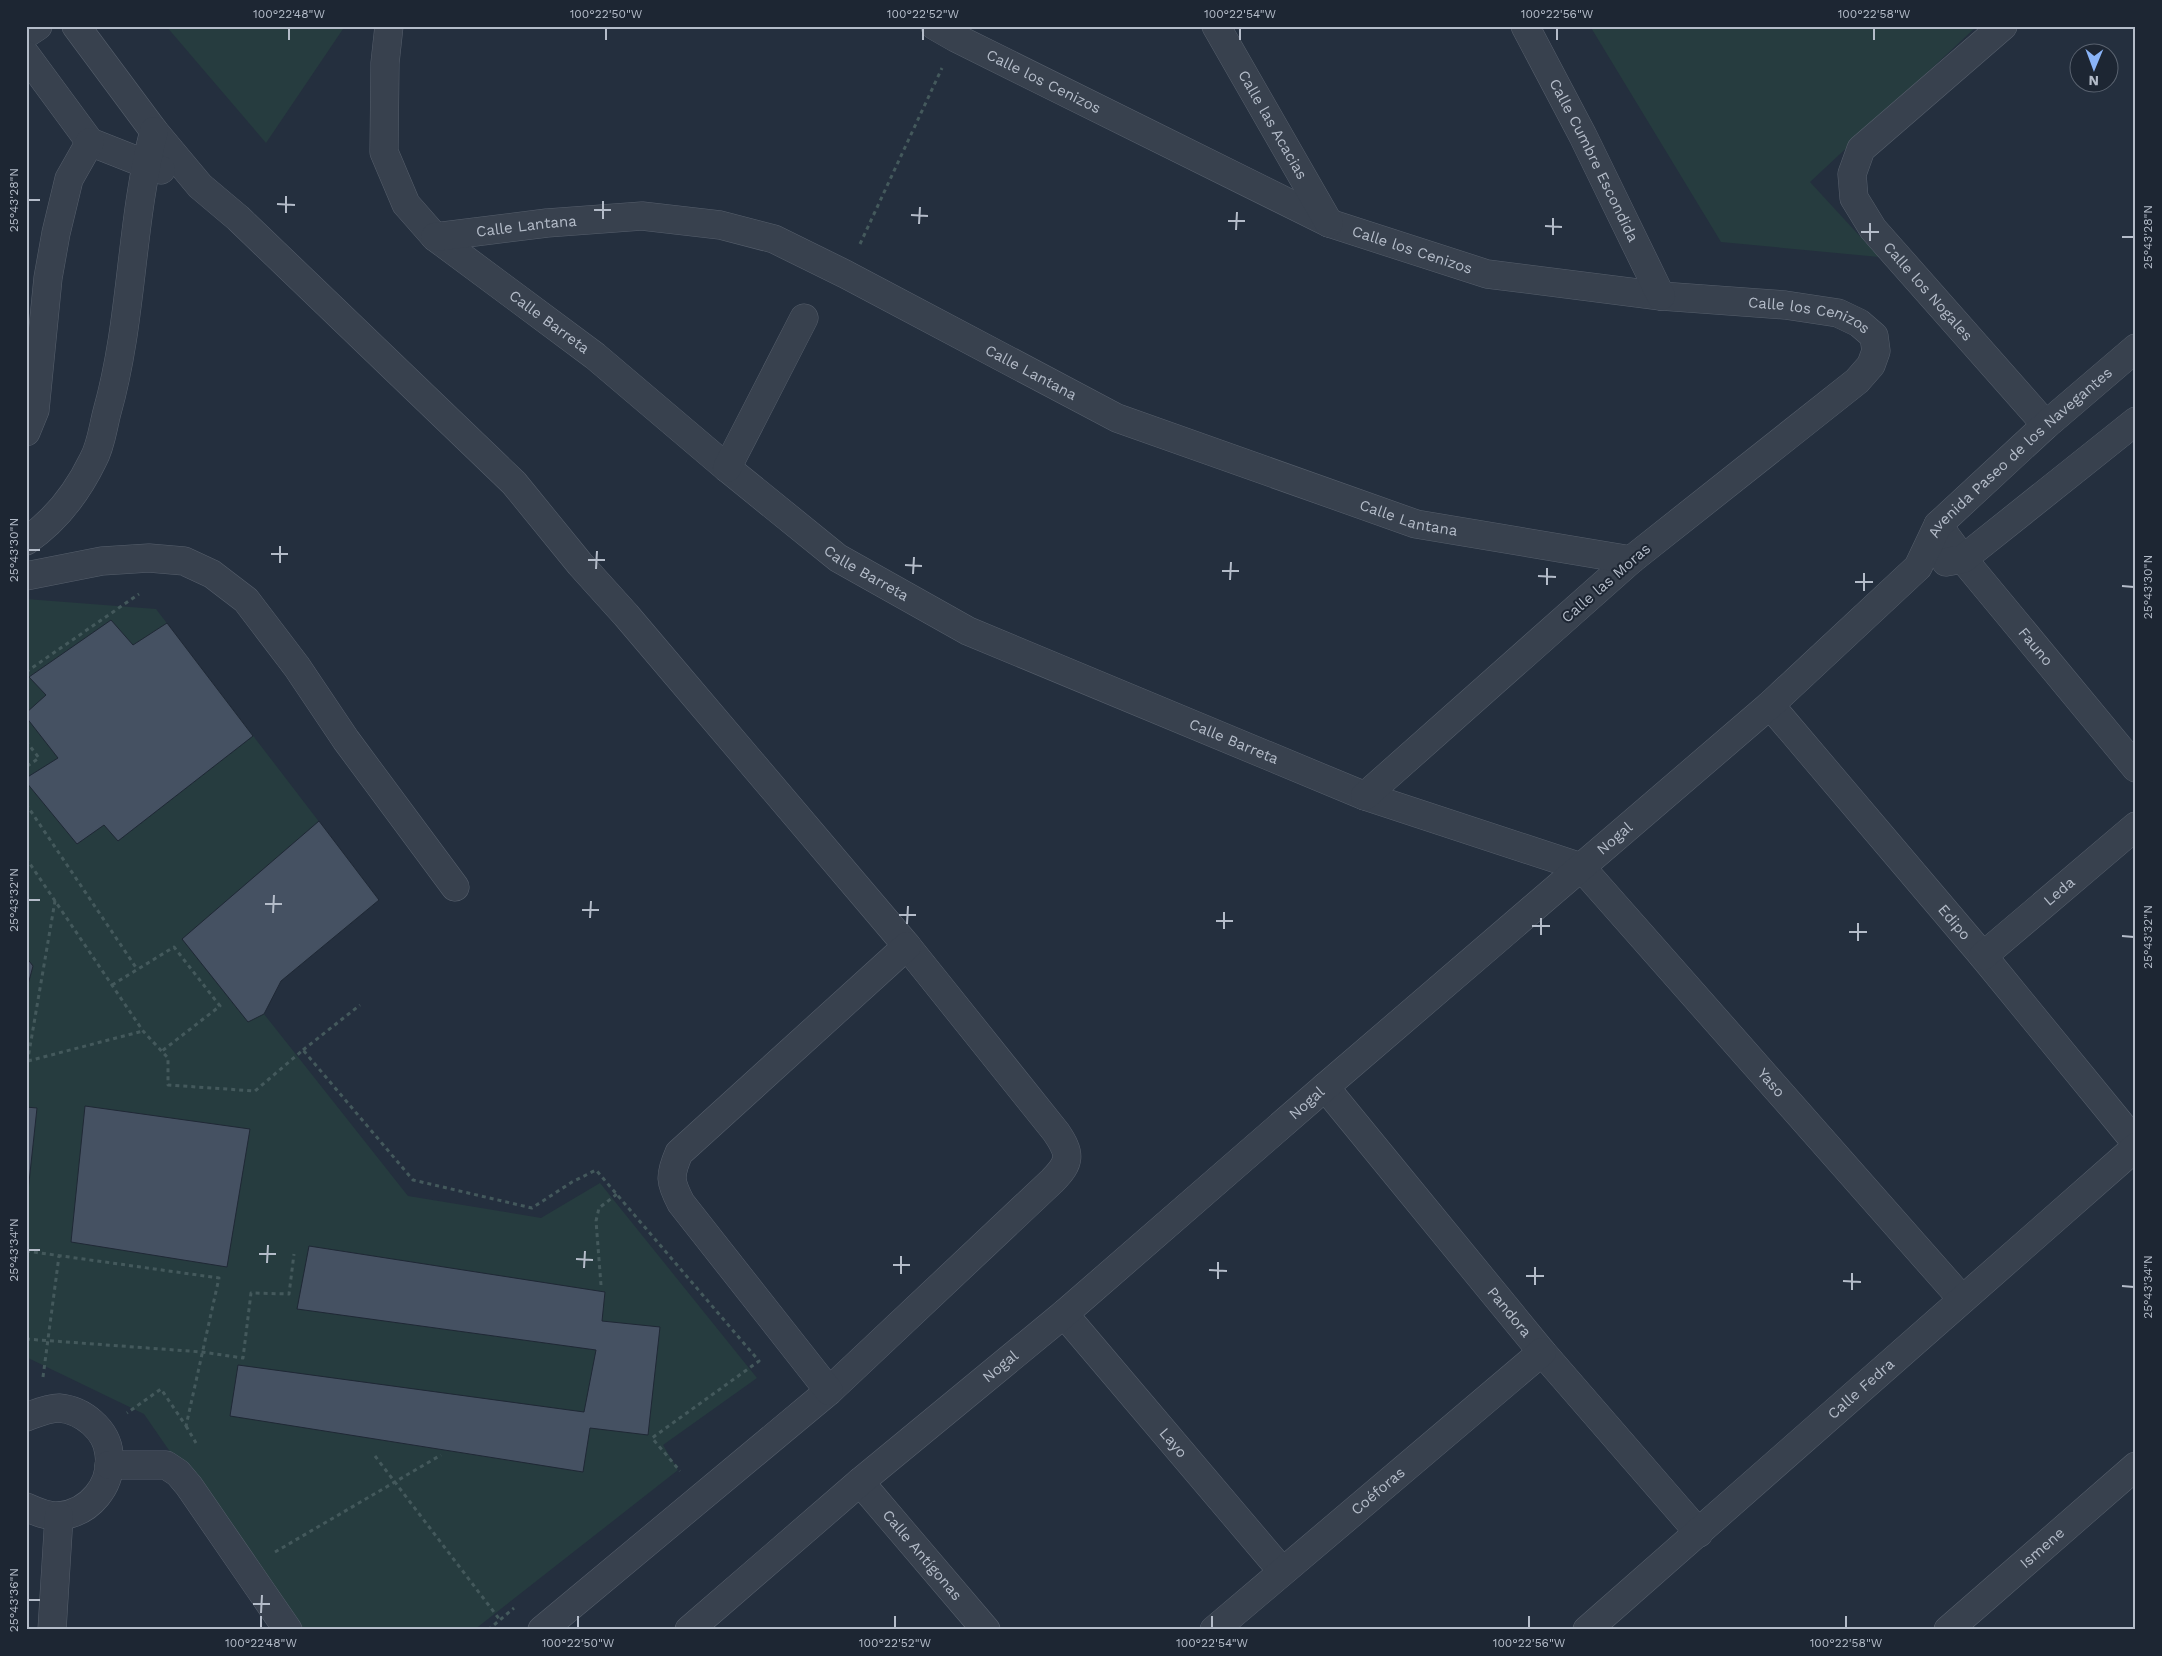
<svg xmlns="http://www.w3.org/2000/svg" width="2162" height="1656" font-family="'Work Sans',sans-serif">
	<rect width="100%" height="100%" fill="#242f3e"/>
	<g fill="#263c3f">
		<path d="M166 26H345L266 143Z"/>
		<path d="M1590 26H1977L1810 182 1879 257 1721 242Z"/>
		<path d="M26 599 156 609 379 900 281 981 264 1014 408 1196 541 1218 600 1183 757 1378 663 1445 678 1470 474 1630H293L144 1414 26 1357V992L33 966 26 957Z"/>
	</g>
	<g fill="#455162" stroke="#1f2835">
		<path d="M111 620 133 645 167 623 253 736 118 841 104 825 77 844 26 782V778L58 758 26 717V713L46 695 29 677Z"/>
		<path d="M319 821 379 900 281 981 264 1014 248 1022 182 939Z"/>
		<path d="M26 957 33 966 26 992Z"/>
		<path d="M85 1106 250 1129 227 1267 71 1242Z"/>
		<path d="M26 1107 37 1108 26 1210Z"/>
		<path d="M309 1246 605 1292 602 1321 660 1327 648 1435 590 1428 583 1472 230 1416 238 1365 584 1412 596 1350 297 1309Z"/>
	</g>
	<g fill="none" stroke-linecap="round" stroke-linejoin="round">
		<g stroke="#565f6c" stroke-width="29">
			<g id="minor">
				<path d="M76 26 154 131 200 186 238 218 514 483 580 564 626 615 907 946 1056 1132C1071 1154 1071 1162 1052 1181L829 1391 542 1630"/>
				<path id="s1" d="M389 26 385 63 384 152 406 204 435 237 595 356 727 468 838 558 968 631 1365 796 1581 867 1962 1299"/>
				<path id="s2" d="M935 26 956 38 1329 223 1487 274 1661 296 1785 305 1838 313 1859 323 1874 336 1876 351 1871 365 1857 381 1631 560 1365 796"/>
				<path id="s3" d="M1216 26 1329 223"/>
				<path id="s4" d="M1525 26 1583 136 1661 296"/>
				<path id="s5" d="M2003 26 1861 149 1852 174 1854 198 1873 229 2046 425"/>
				<path d="M26 34 38 26"/>
				<path d="M26 55 90 142 161 170"/>
				<path id="s6" d="M435 237 547 223 642 216 720 225 774 239 845 274 1117 418 1416 524 1631 560"/>
				<path d="M26 432 35 410 48 278 56 233 69 179 90 142"/>
				<path d="M727 468 804 318"/>
				<path id="s7" d="M1938 525 1963 559 2136 768"/>
				<path d="M26 541C55 521 78 491 93 460 101 446 103 427 107 412 133 320 130 223 154 131"/>
				<path d="M1946 562 1963 559 2136 421"/>
				<path d="M26 576 102 561 149 558 184 561 212 574 246 600 297 667 346 740 455 887"/>
				<path id="s8" d="M1770 705 1983 956 2136 1143"/>
				<path id="s9" d="M1983 956 2136 826"/>
				<path id="s10" d="M1325 1087 1542 1352 1699 1533"/>
				<path id="s11" d="M1064 1314 1282 1571"/>
				<path d="M829 1391 681 1203C670 1182 669 1176 679 1153L907 946"/>
				<path d="M26 1417C37 1413 48 1408 59 1408 83 1410 107 1430 109 1454 113 1485 90 1513 59 1516 48 1517 37 1512 26 1507"/>
				<path d="M109 1465H166L178 1473 189 1486 288 1630"/>
				<path id="s12" d="M860 1482 986 1630"/>
				<path d="M52 1630 59 1516"/>
				<path id="s13" d="M689 1630 860 1482 1064 1314 1325 1087 1770 705 1918 567 1938 525 2046 425 2136 348"/>
				<path id="s14" d="M1214 1630 1542 1352"/>
				<path id="s15" d="M1587 1630 2136 1147"/>
				<path id="s16" d="M1948 1630 2136 1466"/>
			</g>
		</g>
		<g stroke="#44595c" stroke-width="3" stroke-dasharray="4 4" stroke-linecap="butt">
			<path d="M860 244 942 68"/>
			<path d="M26 672 139 594"/>
			<path d="M26 741 39 758 26 767"/>
			<path d="M26 804 137 969"/>
			<path d="M26 858 143 1031 168 1058V1085L255 1091 303 1050 413 1180 532 1208 572 1182 596 1170 759 1361 652 1438 680 1471"/>
			<path d="M112 985 174 947 220 1006 162 1051"/>
			<path d="M303 1050 360 1005"/>
			<path d="M28 1061 143 1031"/>
			<path d="M26 1070 55 901"/>
			<path d="M26 1251 219 1278 186 1426 161 1389 127 1413"/>
			<path d="M601 1285 596 1221 599 1208 617 1194"/>
			<path d="M26 1339 202 1352 243 1358 251 1293 289 1294 294 1254"/>
			<path d="M43 1377 59 1256"/>
			<path d="M186 1426 196 1443"/>
			<path d="M375 1456 500 1620"/>
			<path d="M275 1552 441 1455"/>
			<path d="M488 1630 514 1608"/>
		</g>
		<use href="#minor" stroke="#38414e" stroke-width="28"/>
	</g>
	<path fill="none" stroke="#b4bcc9" stroke-width="2" d="M289 40V28M606 40V28M923 40V28M1240 40V28M1557 40V28M1874 40V28M28 200H40M277 204 295 205M594 210H611M286 213V196M911 215 928 216M603 219V201M1228 221H1245M919 224 920 207M1545 226 1562 227M1236 230 1237 212M1861 232H1879M1553 235V218M2122 237H2134M1870 241V223M28 550H40M271 554H288M588 560H605M280 563V546M905 565 922 566M596 569 597 551M1222 571H1239M913 574 914 557M1538 576 1556 577M1230 580 1231 562M1855 582H1873M1547 585V568M2122 586 2134 587M1864 591V573M28 900H40M265 904H282M582 910H599M273 913 274 895M899 915H916M590 918 591 901M1216 921H1233M907 924 908 906M1532 926H1550M1224 929V912M1849 932H1867M1541 935V918M2122 936 2134 937M1858 941V923M28 1250H40M259 1254H276M576 1259 593 1260M267 1263 268 1245M893 1265H910M584 1268 585 1251M1209 1270 1227 1271M901 1274V1256M1526 1276H1544M1218 1279V1262M1843 1281 1861 1282M1535 1285V1267M2122 1286 2134 1287M1852 1290V1273M28 1600H40M253 1604H270M261 1613 262 1595M261 1628V1616M578 1628V1616M895 1628V1616M1212 1628V1616M1529 1628V1616M1846 1628V1616"/>
	<g text-anchor="middle" stroke-width="4" stroke-linejoin="round" paint-order="stroke">
		<g font-size="15" fill="#b4bcc9" stroke="#1d2633">
			<text dy="5" stroke="none"><textPath href="#s2" startOffset="122">Calle los Cenizos</textPath></text>
			<text dy="5" stroke="none"><textPath href="#s3" startOffset="114">Calle las Acacias</textPath></text>
			<text dy="5" stroke="none"><textPath href="#s4" startOffset="151">Calle Cumbre Escondida</textPath></text>
			<text dy="5" stroke="none"><textPath href="#s6" startOffset="92">Calle Lantana</textPath></text>
			<text dy="5" stroke="none"><textPath href="#s2" startOffset="528">Calle los Cenizos</textPath></text>
			<text dy="5" stroke="none"><textPath href="#s5" startOffset="358">Calle los Nogales</textPath></text>
			<text dy="5" stroke="none"><textPath href="#s2" startOffset="932">Calle los Cenizos</textPath></text>
			<text dy="5" stroke="none"><textPath href="#s1" startOffset="369">Calle Barreta</textPath></text>
			<text dy="5" stroke="none"><textPath href="#s6" startOffset="632">Calle Lantana</textPath></text>
			<text dy="5" stroke="none"><textPath href="#s13" startOffset="1781">Avenida Paseo de los Navegantes</textPath></text>
			<text dy="5" stroke="none"><textPath href="#s6" startOffset="1038">Calle Lantana</textPath></text>
			<text dy="5" stroke="none"><textPath href="#s1" startOffset="774">Calle Barreta</textPath></text>
			<text transform="translate(1606 583) rotate(-41)" y="5">Calle las Moras</text>
			<text dy="5" stroke="none"><textPath href="#s7" startOffset="156">Fauno</textPath></text>
			<text dy="5" stroke="none"><textPath href="#s1" startOffset="1179">Calle Barreta</textPath></text>
			<text dy="5" stroke="none"><textPath href="#s13" startOffset="1218">Nogal</textPath></text>
			<text dy="5" stroke="none"><textPath href="#s9" startOffset="100">Leda</textPath></text>
			<text dy="5" stroke="none"><textPath href="#s8" startOffset="285">Edipo</textPath></text>
			<text dy="5" stroke="none"><textPath href="#s1" startOffset="1836">Yaso</textPath></text>
			<text dy="5" stroke="none"><textPath href="#s13" startOffset="812">Nogal</textPath></text>
			<text dy="5" stroke="none"><textPath href="#s10" startOffset="291">Pandora</textPath></text>
			<text dy="5" stroke="none"><textPath href="#s13" startOffset="408">Nogal</textPath></text>
			<text dy="5" stroke="none"><textPath href="#s15" startOffset="365">Calle Fedra</textPath></text>
			<text dy="5" stroke="none"><textPath href="#s11" startOffset="169">Layo</textPath></text>
			<text dy="5" stroke="none"><textPath href="#s14" startOffset="215">Coéforas</textPath></text>
			<text dy="5" stroke="none"><textPath href="#s16" startOffset="125">Ismene</textPath></text>
			<text dy="5" stroke="none"><textPath href="#s12" startOffset="96">Calle Antígonas</textPath></text>
		</g>
	</g>
	<rect width="2162" height="1656" fill="none" stroke="#1d2633" stroke-width="55"/>
	<g transform="translate(2094 68) rotate(181)"><circle r="24" fill="#1d2633" stroke="#59626f"/>
	<path d="M0-4L9 19L0 12L-9 19Z" fill="#8ab4f8"/>
	<text y="-8" font-size="14" font-weight="bold" text-anchor="middle" fill="#b4bcc9">N</text>
	</g>
	<rect x="28" y="28" width="2106" height="1600" fill="none" stroke="#b4bcc9" stroke-width="2"/>
	<g font-size="12" text-anchor="middle" fill="#b4bcc9">
		<text x="289" y="18">100°22'48"W</text>
		<text x="606" y="18">100°22'50"W</text>
		<text x="923" y="18">100°22'52"W</text>
		<text x="1240" y="18">100°22'54"W</text>
		<text x="1557" y="18">100°22'56"W</text>
		<text x="1874" y="18">100°22'58"W</text>
		<text transform="translate(14 200) rotate(-90)" y="4">25°43'28"N</text>
		<text transform="translate(2148 237) rotate(-90)" y="4">25°43'28"N</text>
		<text transform="translate(14 550) rotate(-90)" y="4">25°43'30"N</text>
		<text transform="translate(2148 587) rotate(-90)" y="4">25°43'30"N</text>
		<text transform="translate(14 900) rotate(-90)" y="4">25°43'32"N</text>
		<text transform="translate(2148 937) rotate(-90)" y="4">25°43'32"N</text>
		<text transform="translate(14 1250) rotate(-90)" y="4">25°43'34"N</text>
		<text transform="translate(2148 1287) rotate(-90)" y="4">25°43'34"N</text>
		<text transform="translate(14 1600) rotate(-90)" y="4">25°43'36"N</text>
		<text x="261" y="1647">100°22'48"W</text>
		<text x="578" y="1647">100°22'50"W</text>
		<text x="895" y="1647">100°22'52"W</text>
		<text x="1212" y="1647">100°22'54"W</text>
		<text x="1529" y="1647">100°22'56"W</text>
		<text x="1846" y="1647">100°22'58"W</text>
	</g>
</svg>
